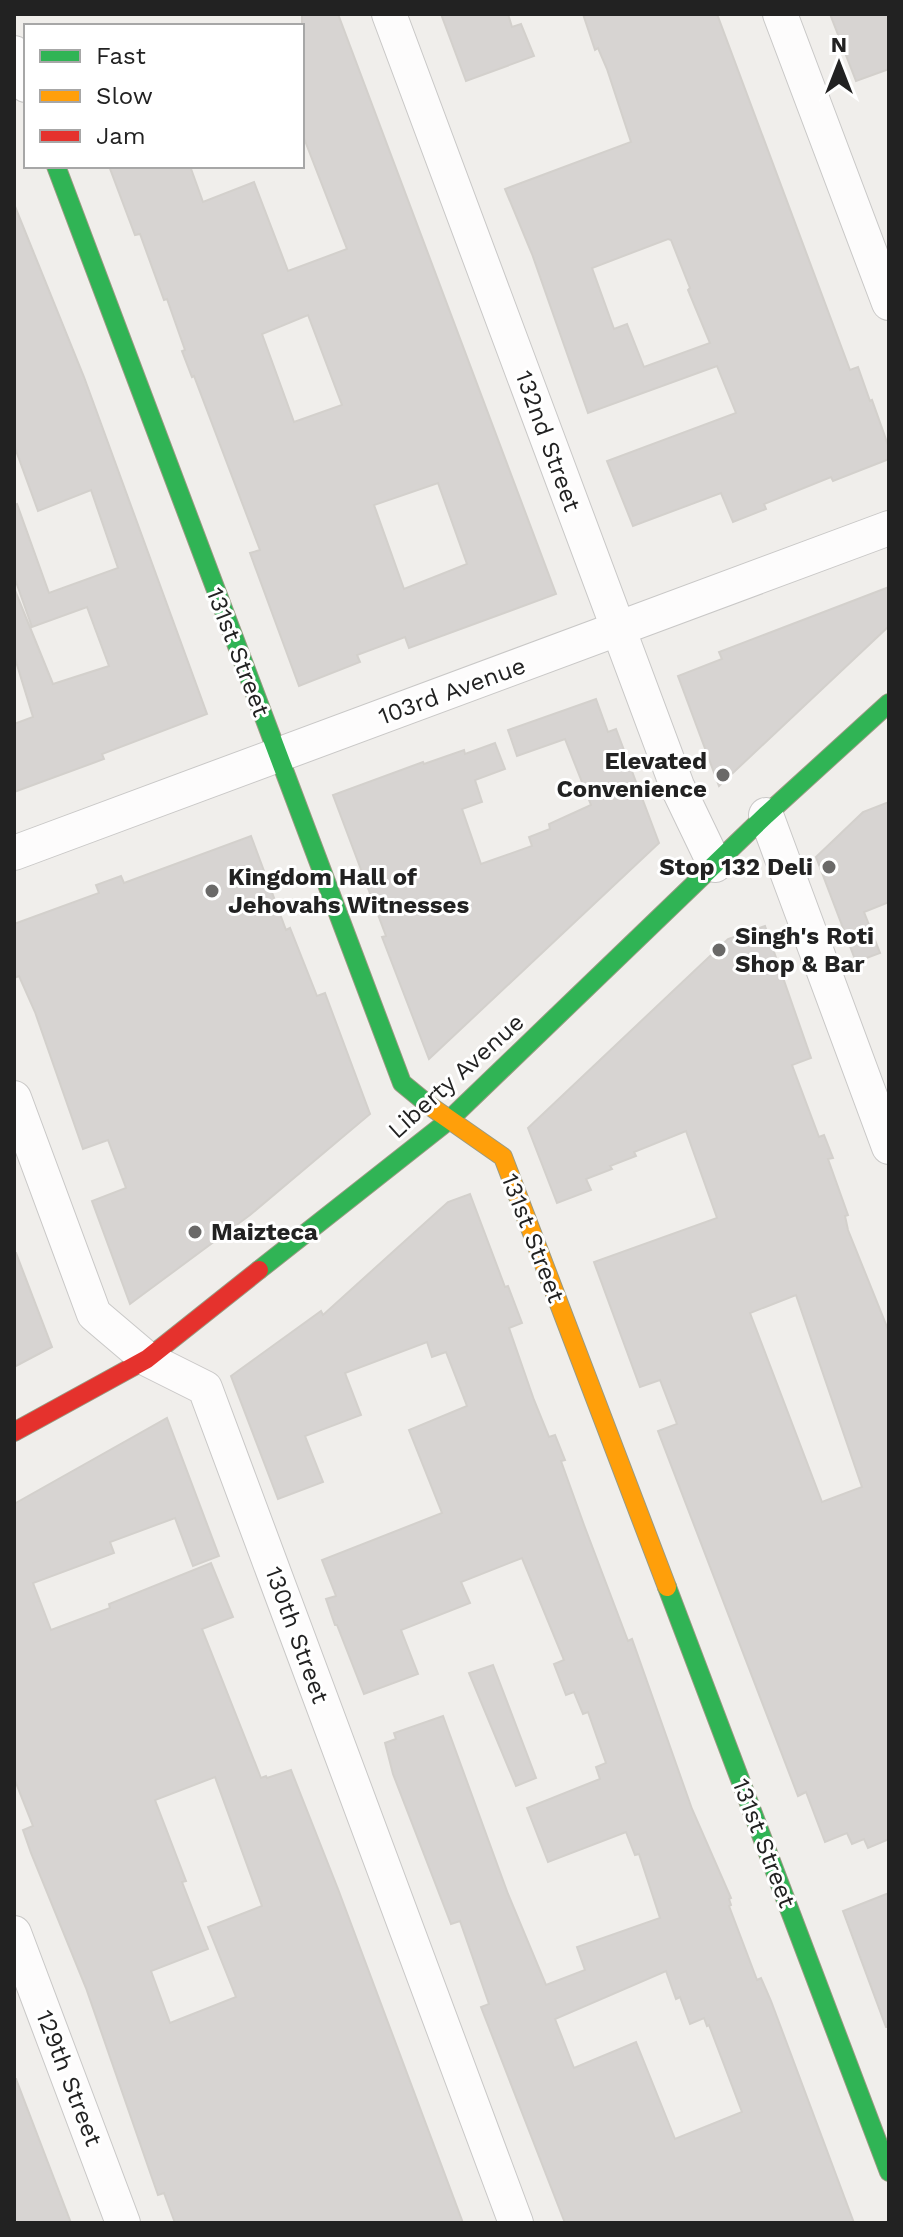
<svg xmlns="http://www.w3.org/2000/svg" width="903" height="2237" font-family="'Work Sans',sans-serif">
	<rect width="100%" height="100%" fill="#f0eeeb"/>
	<g fill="#d7d4d2" stroke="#d3d0cc" stroke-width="2" fill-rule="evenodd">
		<path d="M302 14H338L556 594 409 648 405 637 357 655 360 662 299 686 250 553 260 550 194 376 192 377 182 351 185 350 167 299 164 300 140 234 135 235 109 166H190L203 202 254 182 288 271 347 249 302 133ZM308 315 342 405 294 422 262 334ZM438 483 467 564 404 589 374 505Z"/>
		<path d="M441 14H508L512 27 521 24 534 56 466 81Z"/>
		<path d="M583 14H717L850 370 858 367 870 401 872 400 889 448V459L833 481 831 477 764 504 766 509 733 522 721 493 633 526 607 461 736 413 717 366 588 413 532 254 505 189 631 142 607 69 598 48 595 50ZM668 239 671 240 690 288 688 290 710 343 644 367 627 324 614 329 592 268Z"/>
		<path d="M830 14H889V69L856 81Z"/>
		<path d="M14 204 84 377 207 714 102 754 104 759 14 792V724L33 717 14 655V588L53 684 109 666 87 607 32 627 14 576V505L17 504 49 593 118 568 91 490 38 511 14 445Z"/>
		<path d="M889 587V626L719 786 678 676 722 659 719 652Z"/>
		<path d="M596 699 608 732 616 729 659 843 429 1059 382 937 386 936 333 795 423 762 424 764 464 750 465 754 495 743 505 769 475 780 482 802 462 809 481 864 532 846 529 837 550 829 549 824 591 805 565 739 517 756 508 730Z"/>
		<path d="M889 802V902L864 912 880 953 856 962 816 857 863 812Z"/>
		<path d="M251 836 286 930 290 928 317 996 325 993 370 1114 250 1215 130 1304 92 1201 126 1188 108 1140 83 1149 35 1012 19 976 14 978V924L99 893 96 885 121 876 124 883Z"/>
		<path d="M765 926 811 1058 792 1065 819 1137 824 1135 833 1158 828 1159 848 1215 845 1216 848 1230 889 1332V1839L868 1848 864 1839 852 1844 847 1833 825 1842 806 1792 798 1796 658 1431 677 1424 660 1380 640 1387 594 1262 717 1218 686 1131 634 1152 636 1156 610 1166 612 1169 586 1179 591 1190 557 1203 528 1128 728 939ZM796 1295 862 1487 822 1502 750 1313Z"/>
		<path d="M470 1194 505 1287 508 1286 522 1323 509 1328 534 1400 549 1437 555 1435 565 1460 561 1461 584 1525 628 1641 632 1639 692 1809 731 1898 729 1899 731 1905 729 1906 757 1980 761 1978 771 2001 854 2223H565L481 2007 489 2004 460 1921 451 1924 393 1774 385 1743 396 1739 394 1733 443 1716 508 1894 546 1985 585 1970 577 1947 660 1918 639 1854 635 1855 626 1832 548 1862 527 1808 600 1779 596 1767 606 1763 588 1712 583 1714 574 1692 566 1695 554 1664 564 1660 522 1558 461 1582 470 1603 401 1630 418 1674 364 1694 337 1625H335L326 1599 336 1596 322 1560 442 1513 409 1430 467 1406 446 1352 432 1357 427 1342 345 1373 361 1415 305 1436 323 1482 278 1499 231 1376 321 1311 323 1315 448 1202ZM666 1971 676 1999 680 1997 690 2024 704 2018 707 2026 709 2025 742 2112 675 2139 636 2042 574 2068 555 2019Z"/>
		<path d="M14 1253H16L52 1347 14 1367Z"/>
		<path d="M167 1418 219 1556 193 1566 175 1518 110 1542 114 1553 33 1583 51 1630 110 1608 109 1604 211 1563 233 1617 202 1629 261 1778 266 1776 267 1778 291 1770 338 1889 463 2223H175L164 2193 158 2195 86 1988 31 1853 23 1830 33 1826 14 1778V1504ZM215 1777 262 1906 208 1927 236 1997 170 2023 151 1971 208 1949 182 1882 186 1881 155 1800Z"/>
		<path d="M493 1665 536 1778 516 1786 469 1673Z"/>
		<path d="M889 1893V2027H886L843 1911Z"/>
		<path d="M14 2079H16L71 2223H14Z"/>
	</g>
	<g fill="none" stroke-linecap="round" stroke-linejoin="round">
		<g stroke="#c9c8c7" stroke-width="36">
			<g id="street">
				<path d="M389 14 677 786 715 865"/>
				<path d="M780 14 889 303"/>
				<path d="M14 53 26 85"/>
				<path d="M766 815 889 1147"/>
				<path d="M14 853 889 528"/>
				<path d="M14 1098 94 1314 147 1359 205 1388 516 2223"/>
				<path d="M14 1933 123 2223"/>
			</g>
		</g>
		<g stroke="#999a82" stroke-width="20">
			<g id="fast">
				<path d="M56 166 402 1083 430 1106"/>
				<path d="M259 1270 448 1121 766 815 889 703"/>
				<path d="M667 1587 889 2172"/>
			</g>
		</g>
		<g stroke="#999a82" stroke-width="20">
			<path id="slow" d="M430 1106 503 1157 667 1587"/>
		</g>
		<g stroke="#999a82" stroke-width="20">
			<path id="jam" d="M14 1432 147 1359 259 1270"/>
		</g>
		<use href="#street" stroke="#fdfcfc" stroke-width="34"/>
		<use href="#fast" stroke="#30b455" stroke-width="18"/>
		<use href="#slow" stroke="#ff9f0a" stroke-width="18"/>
		<use href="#jam" stroke="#e5322d" stroke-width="18"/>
	</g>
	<g fill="#6a6968" stroke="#fff" stroke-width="3">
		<circle cx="723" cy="775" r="8"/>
		<circle cx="829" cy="867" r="8"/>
		<circle cx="212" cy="891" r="8"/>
		<circle cx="719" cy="950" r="8"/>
		<circle cx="195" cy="1232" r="8"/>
	</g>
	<g text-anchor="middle" stroke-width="6" stroke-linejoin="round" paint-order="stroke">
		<g font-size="24" fill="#222" stroke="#fff">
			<text transform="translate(548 441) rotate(70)" y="8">132nd Street</text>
			<text transform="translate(238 652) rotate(69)" y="8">131st Street</text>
			<text transform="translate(452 691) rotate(-20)" y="8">103rd Avenue</text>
			<text transform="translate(456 1076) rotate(-42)" y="8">Liberty Avenue</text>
			<text transform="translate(533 1238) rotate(69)" y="8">131st Street</text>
			<text transform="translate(297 1635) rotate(70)" y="8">130th Street</text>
			<text transform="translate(764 1843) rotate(69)" y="8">131st Street</text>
			<text transform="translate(69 2078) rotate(69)" y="8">129th Street</text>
		</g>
		<g font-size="24" font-weight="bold" fill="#222" stroke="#fff" text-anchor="start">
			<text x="707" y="769" text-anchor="end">Elevated<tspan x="707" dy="28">Convenience</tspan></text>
			<text x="813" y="875" text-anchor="end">Stop 132 Deli</text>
			<text x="228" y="885">Kingdom Hall of<tspan x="228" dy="28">Jehovahs Witnesses</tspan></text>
			<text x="735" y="944">Singh's Roti<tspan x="735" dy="28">Shop &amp; Bar</tspan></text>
			<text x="211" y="1240">Maizteca</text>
		</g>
	</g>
	<rect width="903" height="2237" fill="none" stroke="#222222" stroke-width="32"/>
	<rect x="24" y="24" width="280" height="144" fill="#ffffff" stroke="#a7a7a7" stroke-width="2"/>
	<rect x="40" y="50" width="40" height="12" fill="#30b455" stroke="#a7a7a7" stroke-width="2"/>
	<text x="96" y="64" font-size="24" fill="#222222">Fast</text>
	<rect x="40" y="90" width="40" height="12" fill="#ff9f0a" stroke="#a7a7a7" stroke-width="2"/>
	<text x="96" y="104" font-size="24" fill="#222222">Slow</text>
	<rect x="40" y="130" width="40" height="12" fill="#e5322d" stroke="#a7a7a7" stroke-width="2"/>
	<text x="96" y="144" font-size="24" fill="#222222">Jam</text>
	<g transform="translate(839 64)" stroke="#ffffff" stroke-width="6" paint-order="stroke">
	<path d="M0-6L14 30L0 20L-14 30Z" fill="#222222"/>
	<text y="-12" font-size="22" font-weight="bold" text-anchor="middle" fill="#222222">N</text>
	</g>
</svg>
